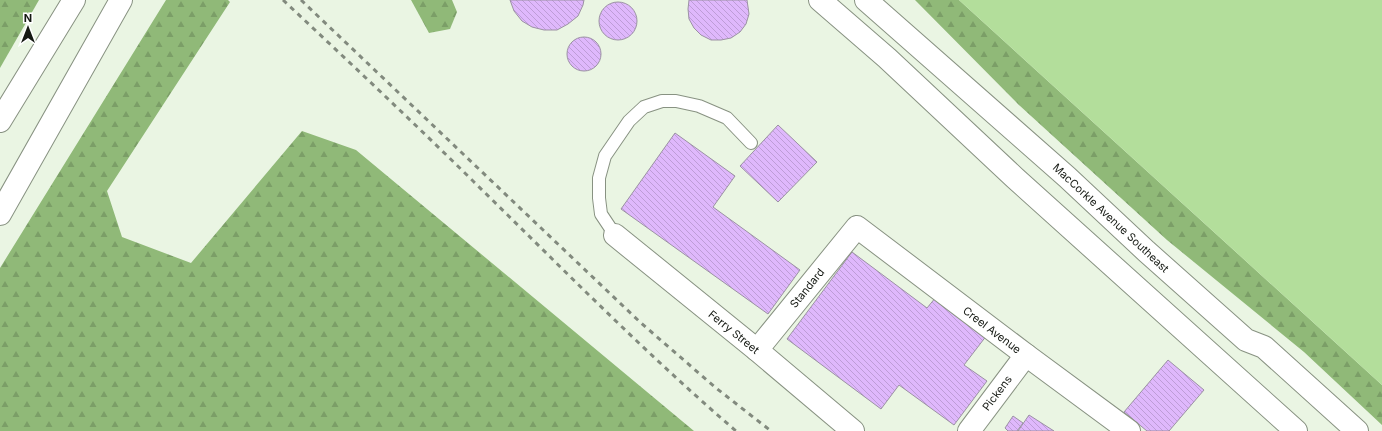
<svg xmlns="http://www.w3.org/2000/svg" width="1382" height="431" font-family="Inter,sans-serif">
	<defs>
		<pattern id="forest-firs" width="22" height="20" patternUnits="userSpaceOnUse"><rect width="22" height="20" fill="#90b978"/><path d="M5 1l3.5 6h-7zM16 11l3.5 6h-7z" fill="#7b9e67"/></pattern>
		<pattern id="building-back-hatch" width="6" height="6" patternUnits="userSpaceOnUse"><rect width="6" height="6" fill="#dfb8fc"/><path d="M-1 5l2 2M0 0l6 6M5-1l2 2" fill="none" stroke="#be9dd7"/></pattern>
	</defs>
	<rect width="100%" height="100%" fill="#eaf5e3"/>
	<g fill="url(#forest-firs)">
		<path d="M0 0H39L0 68Z"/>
		<path d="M166 0H228L230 2 107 191 122 237 191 263 302 131 356 150 694 431H0V268Z"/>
		<path d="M411 0H452L457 12 450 29 429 33Z"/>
		<path d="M915 0H959L1382 385V425L1304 352 1167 240 1019 105Z"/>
	</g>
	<path fill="#b3de9b" d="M959 0H1382V385Z"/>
	<g fill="url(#building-back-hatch)" stroke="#9b92a3">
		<path d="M510 0H584L583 5 578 16 568 24 557 30H544L532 27 522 21 514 11Z"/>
		<path d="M689 0H747L749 14 746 24 740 32 731 38 721 40H711L701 35 694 28 689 19 688 9Z"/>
		<circle cx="618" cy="21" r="19"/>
		<circle cx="584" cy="54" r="17"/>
		<path d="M778 125 817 162 778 202 740 166Z"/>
		<path d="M675 133 735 176 713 207 800 270 768 314 621 209Z"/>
		<path d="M852 252 927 308 936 297 987 335 964 365 987 381 954 425 899 385 881 409 787 339Z"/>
		<path d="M1168 360 1204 390 1169 431H1147L1124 412Z"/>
		<path d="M1029 415 1054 431H1018Z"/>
		<path d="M1013 416 1023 423 1017 431H1008L1005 428Z"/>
	</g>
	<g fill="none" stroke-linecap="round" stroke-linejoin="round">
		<g stroke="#889282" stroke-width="14">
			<path id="service" d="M615 235 601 214 599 198V178L605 156 629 121 644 107 662 101H676L699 106 727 118 751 143"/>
		</g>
		<g stroke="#889282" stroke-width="24">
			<g id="minor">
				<path d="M615 235 757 350 853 431"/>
				<path d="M757 350 857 227 1026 355 1129 431"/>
				<path d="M969 431 1026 355"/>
			</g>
		</g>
		<g stroke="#889282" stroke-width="24">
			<g id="primary">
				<path d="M820 0 887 58 1015 178 1296 431"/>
				<path d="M866 0 1067 177 1146 251 1246 340 1264 347 1357 431"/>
				<path d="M0 121 74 0"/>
				<path d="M0 214 121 0"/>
			</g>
		</g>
		<use href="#service" stroke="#fff" stroke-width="12"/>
		<use href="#minor" stroke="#fff" stroke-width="22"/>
		<use href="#primary" stroke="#fff" stroke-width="22"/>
		<g stroke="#828a7e" stroke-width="3" stroke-dasharray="5 5" stroke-linecap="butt">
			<path d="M283 0C347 60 411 120 474 182 560 266 644 352 736 431"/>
			<path d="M301 0 641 323 716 388 771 431"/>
		</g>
	</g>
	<g text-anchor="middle" stroke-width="3" stroke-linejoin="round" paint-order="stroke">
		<g font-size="11" fill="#141812" stroke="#fff">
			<text transform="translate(1111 218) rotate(43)" y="4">MacCorkle Avenue Southeast</text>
			<text transform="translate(807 288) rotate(-51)" y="4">Standard</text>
			<text transform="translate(992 330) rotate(37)" y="4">Creel Avenue</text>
			<text transform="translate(734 332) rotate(39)" y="4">Ferry Street</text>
			<text transform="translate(997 393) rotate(-53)" y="4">Pickens</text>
		</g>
	</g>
	<g transform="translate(28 28)" stroke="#ffffff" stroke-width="3" paint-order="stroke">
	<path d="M0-3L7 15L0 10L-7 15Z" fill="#141812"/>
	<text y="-6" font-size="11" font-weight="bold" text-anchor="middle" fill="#141812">N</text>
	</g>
</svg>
